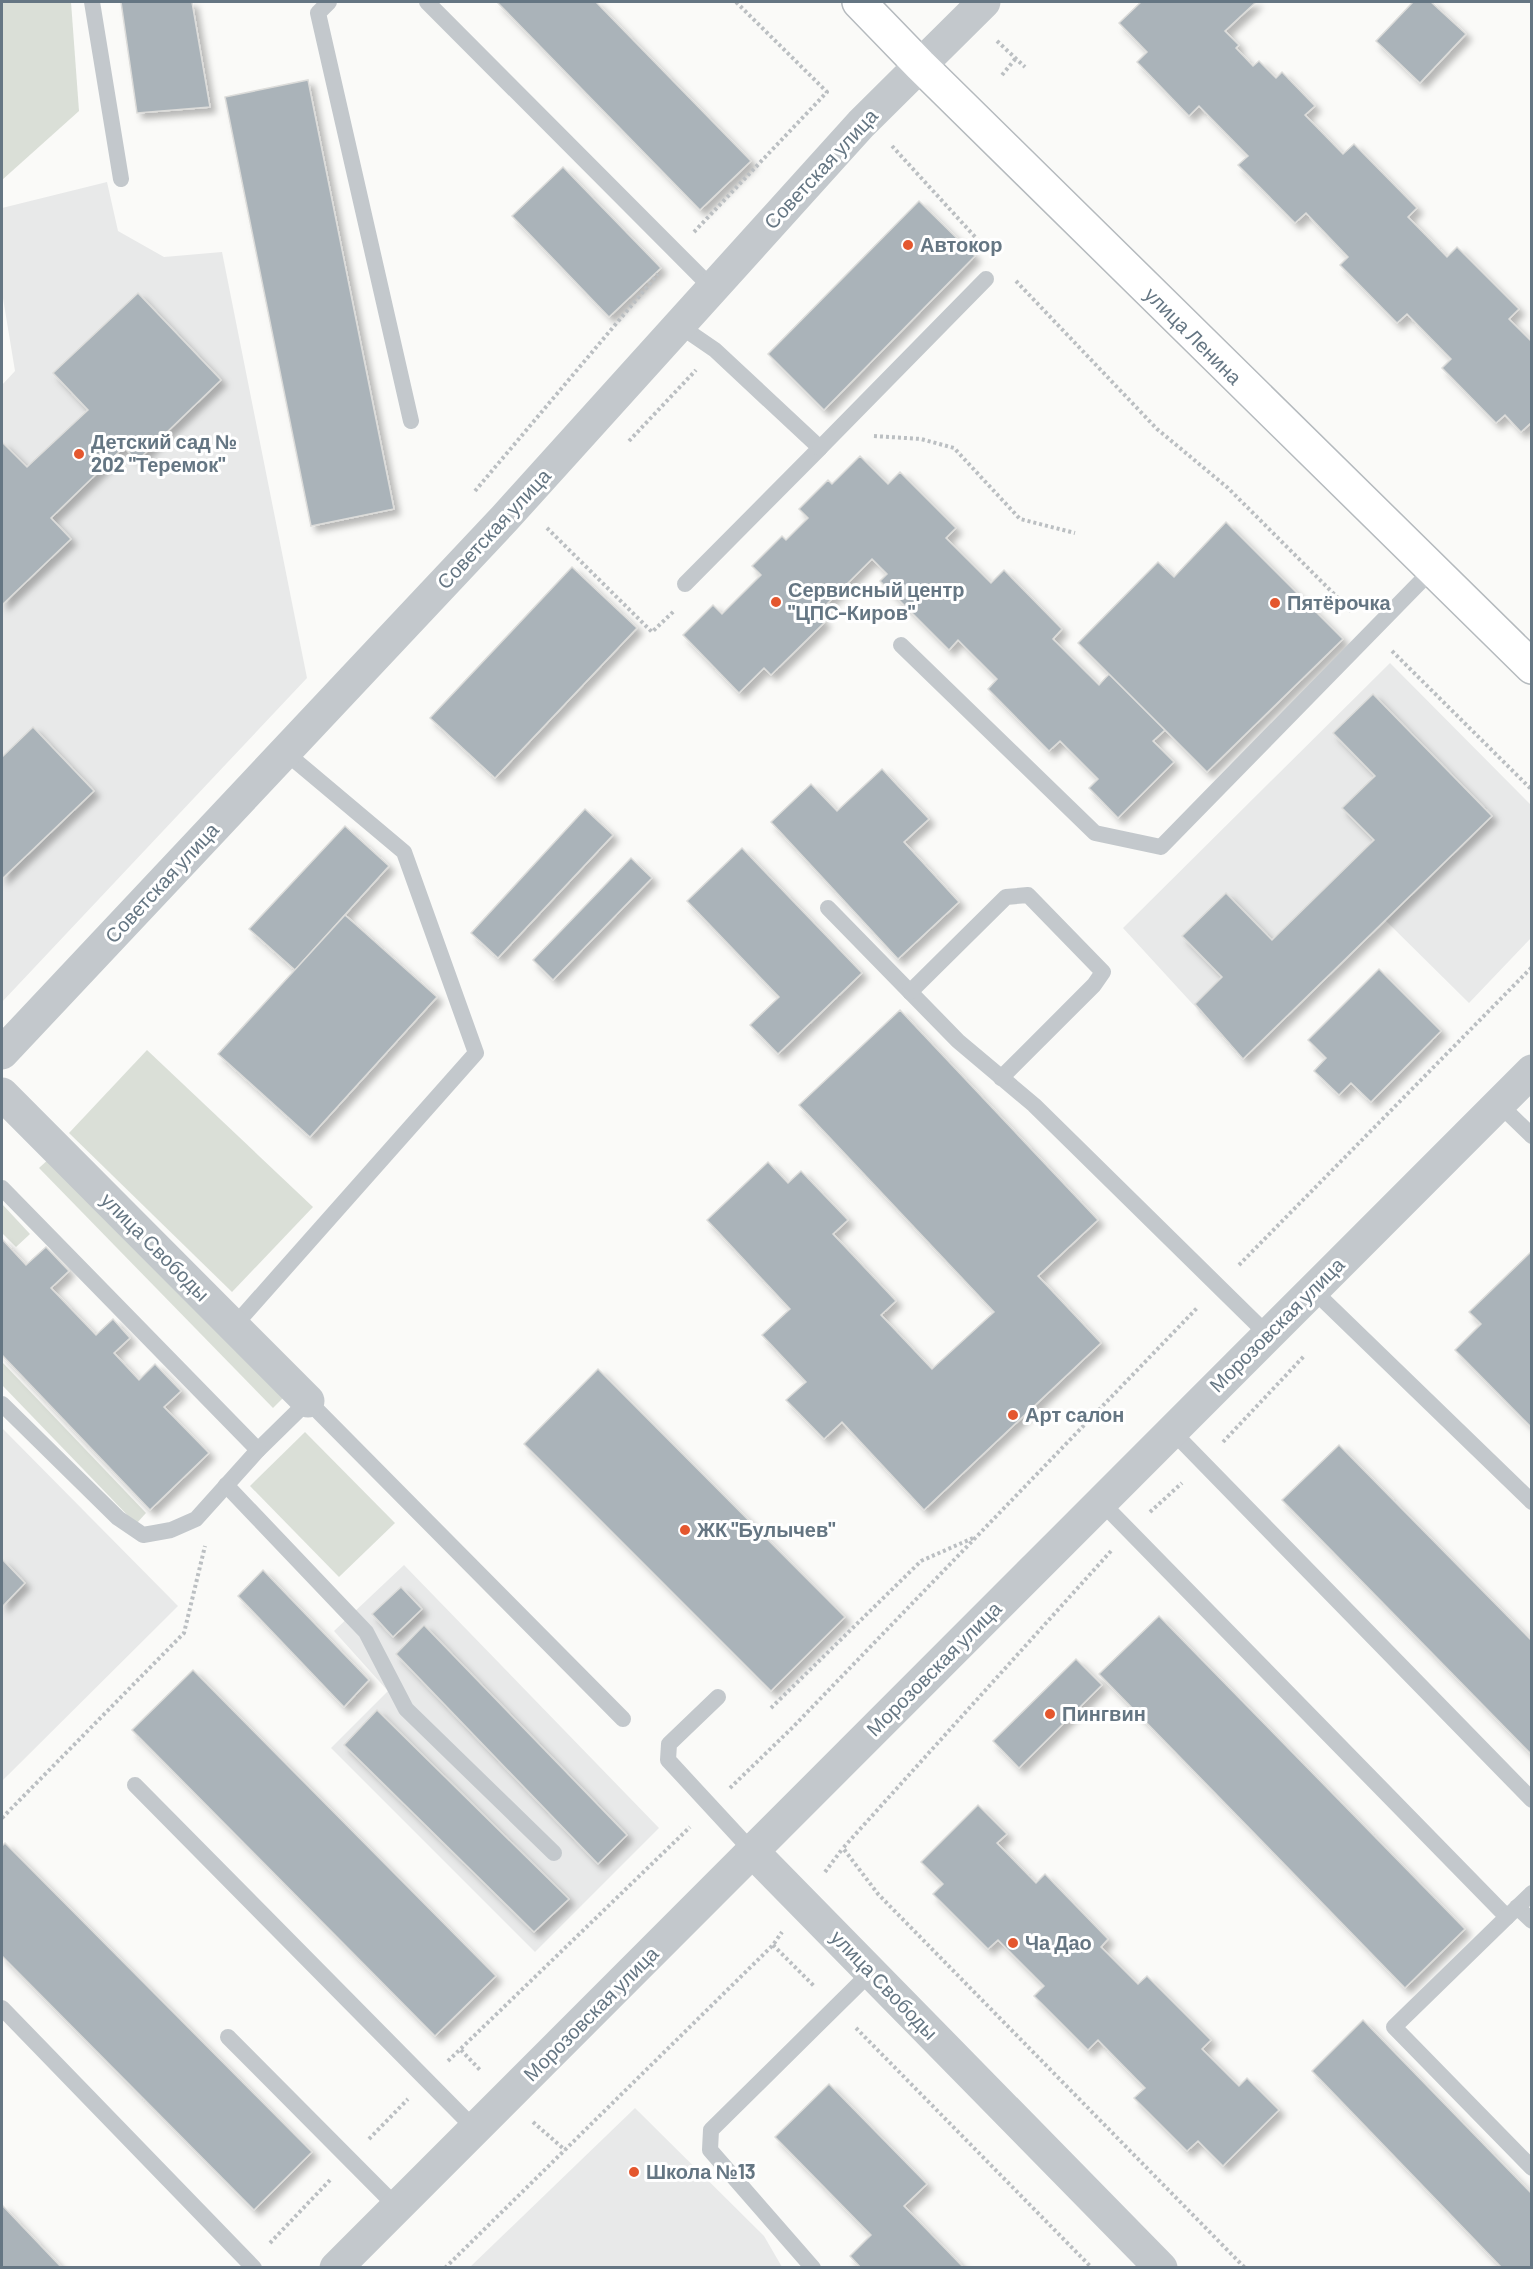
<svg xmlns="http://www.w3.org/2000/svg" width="1533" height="2269" font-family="Barlow,sans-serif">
	<defs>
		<filter id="shadow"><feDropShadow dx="5.5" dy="5.5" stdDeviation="3" flood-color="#0004"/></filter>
	</defs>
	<rect width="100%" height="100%" fill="#fafaf8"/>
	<g fill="#e8e9e9">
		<path d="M107 182 118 231 164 257 222 252 307 678 2 1002V385L15 371 2 292V208Z"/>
		<path d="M1390 663 1531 805V938L1469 1003 1385 920 1243 1059 1123 928Z"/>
		<path d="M2 1428 178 1606 2 1781Z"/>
		<path d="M404 1565 659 1828 535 1952 331 1748 388 1691 334 1631Z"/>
		<path d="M635 2108 764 2236 782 2267H470Z"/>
	</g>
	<g fill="#dadfd7">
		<path d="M2 2H71L79 111 2 180Z"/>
		<path d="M147 1050 313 1207 232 1292 69 1133Z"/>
		<path d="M51 1157 286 1395 273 1408 39 1168Z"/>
		<path d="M2 1204 30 1234 16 1247 2 1233Z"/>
		<path d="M2 1362 146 1513 136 1524 2 1385Z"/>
		<path d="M305 1432 395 1523 339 1577 250 1486Z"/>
	</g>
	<g fill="#aab3b9" stroke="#dcdcda" stroke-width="1.5" filter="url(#shadow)">
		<path d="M121 2H192L210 107 137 113Z"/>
		<path d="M497 2H596L751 161 700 210Z"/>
		<path d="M1141 2H1256L1225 31 1239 45 1236 48 1253 66 1259 61 1276 78 1282 72 1315 106 1305 115 1343 154 1354 144 1417 208 1408 217 1447 257 1457 247 1519 309 1509 319 1532 342V422L1521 432 1505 415 1496 423 1442 368 1451 359 1407 314 1397 323 1340 265 1348 257 1306 213 1295 223 1238 165 1248 156 1199 106 1189 116 1137 62 1147 52 1119 23Z"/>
		<path d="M1413 2H1431L1466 34 1420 83 1376 41Z"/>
		<path d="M308 80 394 509 311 526 225 97Z"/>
		<path d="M563 167 661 268 609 317 512 216Z"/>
		<path d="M919 201 975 256 824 410 768 354Z"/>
		<path d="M138 293 221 380 137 461 124 447 51 518 71 539 2 605V442L27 467 88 410 53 373Z"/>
		<path d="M860 456 888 484 900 472 956 528 946 538 991 583 1004 570 1062 629 1053 639 1099 685 1109 674 1165 730 1153 741 1174 762 1118 818 1089 788 1098 779 1060 741 1049 751 988 689 997 679 958 640 949 650 880 581 887 574 872 559 817 614 825 622 771 675 764 668 739 693 683 635 713 605 722 614 761 575 752 566 782 536 786 540 808 518 799 509 828 480 832 484Z"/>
		<path d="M1226 522 1343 639 1207 772 1078 643 1158 562 1174 577Z"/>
		<path d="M572 567 637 628 495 778 430 718Z"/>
		<path d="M1373 694 1492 816 1243 1059 1195 1004 1222 977 1182 936 1226 893 1272 940 1374 840 1342 808 1375 776 1333 733Z"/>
		<path d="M33 727 94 791 2 879V757Z"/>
		<path d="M882 769 929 819 904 842 959 902 898 959 771 822 811 784 837 811Z"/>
		<path d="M585 809 613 835 498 958 471 933Z"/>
		<path d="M345 826 389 866 295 970 249 929Z"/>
		<path d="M742 848 862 973 778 1054 750 1025 779 997 687 901Z"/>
		<path d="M631 858 652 878 553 980 533 960Z"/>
		<path d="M345 915 437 997 310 1137 218 1054Z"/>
		<path d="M1379 969 1441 1031 1371 1102 1351 1083 1339 1095 1314 1071 1326 1058 1308 1040Z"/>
		<path d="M900 1010 1098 1220 1038 1276 1101 1343 924 1510 842 1422 824 1439 786 1400 806 1382 762 1335 790 1309 707 1220 768 1162 788 1183 801 1171 848 1220 833 1234 896 1301 881 1315 932 1369 994 1312 799 1105Z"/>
		<path d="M2 1239 26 1265 46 1247 69 1271 51 1288 96 1335 113 1319 130 1338 114 1353 139 1380 155 1364 181 1391 164 1407 209 1453 150 1510 2 1355Z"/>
		<path d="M1532 1251V1428L1455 1350 1481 1324 1469 1312Z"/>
		<path d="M598 1369 845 1617 771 1691 524 1444Z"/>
		<path d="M1339 1445 1532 1641V1755L1282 1500Z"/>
		<path d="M2 1559 25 1583 2 1607Z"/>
		<path d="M263 1570 369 1680 344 1707 238 1596Z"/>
		<path d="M401 1587 422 1609 393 1637 372 1614Z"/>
		<path d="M1159 1616 1465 1929 1405 1988 1099 1674Z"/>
		<path d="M424 1625 627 1835 598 1864 396 1654Z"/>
		<path d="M1076 1659 1102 1685 1019 1768 993 1741Z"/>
		<path d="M193 1670 496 1976 435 2036 132 1730Z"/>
		<path d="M377 1710 569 1899 534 1932 344 1745Z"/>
		<path d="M978 1805 1007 1834 997 1843 1036 1883 1045 1874 1108 1939 1101 1947 1138 1984 1147 1976 1211 2040 1202 2049 1239 2086 1247 2078 1279 2110 1223 2166 1198 2141 1187 2151 1134 2098 1145 2088 1098 2040 1088 2050 1034 1996 1044 1986 998 1940 988 1949 933 1894 943 1884 921 1862Z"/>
		<path d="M5 1843 312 2152 254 2210 2 1956V1846Z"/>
		<path d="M1363 2020 1532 2194V2268H1502L1312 2071Z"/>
		<path d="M829 2084 927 2184 904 2206 964 2268H861L850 2256 871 2235 775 2137Z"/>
		<path d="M2 2205 62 2268H2Z"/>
	</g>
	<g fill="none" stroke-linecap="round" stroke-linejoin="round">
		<g stroke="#b5babe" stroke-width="36">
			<path id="primary" d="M859 2 920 65 1532 667"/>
		</g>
		<g stroke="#bbbfc2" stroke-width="4" stroke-dasharray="3 3" stroke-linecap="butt">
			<path d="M997 41 1025 67"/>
			<path d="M1002 75 1016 58"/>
			<path d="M892 146 988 251"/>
			<path d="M694 232 827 92 736 2"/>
			<path d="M1016 281 1157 429 1228 488 1352 612"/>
			<path d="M874 436 921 439 954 448 1020 519 1075 533"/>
			<path d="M629 441 696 370"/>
			<path d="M475 491 658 274"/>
			<path d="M547 528 652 632 674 611"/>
			<path d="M1392 651 1532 790"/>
			<path d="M1239 1265 1532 967"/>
			<path d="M1223 1442 1305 1355"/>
			<path d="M1150 1512 1182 1483"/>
			<path d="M1111 1551 843 1848 878 1894 1245 2268"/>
			<path d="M771 1708 921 1561 973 1538"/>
			<path d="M730 1788 793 1727 1198 1307"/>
			<path d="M2 1818 184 1633 205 1546"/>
			<path d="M825 1872 843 1848"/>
			<path d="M773 1945 815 1987"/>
			<path d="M856 2028 1092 2268"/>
			<path d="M461 2050 481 2071"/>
			<path d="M448 2061 690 1827"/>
			<path d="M533 2122 565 2150"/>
			<path d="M369 2139 408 2099"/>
			<path d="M270 2243 331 2179"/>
			<path d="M445 2268 773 1945 782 1932"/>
		</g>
		<g stroke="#c3c8cc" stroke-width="16">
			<path d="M92 2 121 179"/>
			<path d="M329 2 318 13 411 421"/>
			<path d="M427 2 711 287"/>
			<path d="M680 326 715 350 820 448 685 584"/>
			<path d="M820 448 986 279"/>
			<path d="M901 645 1095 833 1161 847 1431 571"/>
			<path d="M828 908 958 1041 1034 1105 1268 1335"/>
			<path d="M910 992 1006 897 1028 895 1103 972 1094 985 1001 1078"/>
			<path d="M1499 1104 1532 1136"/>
			<path d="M2 1188 258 1450 308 1401 623 1719"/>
			<path d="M1313 1290 1532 1502"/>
			<path d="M234 1326 476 1053 404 852 285 752"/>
			<path d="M2 1404 118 1518 143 1535 171 1530 196 1519 258 1450"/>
			<path d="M1172 1431 1532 1800"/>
			<path d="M226 1485 366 1632 406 1709 554 1853"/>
			<path d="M1101 1502 1507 1917 1394 2027 1532 2168"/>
			<path d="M718 1697 669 1744 668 1760 753 1852"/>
			<path d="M135 1785 475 2129"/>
			<path d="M1517 1907 1532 1921"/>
			<path d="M1507 1917 1532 1893"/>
			<path d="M2 2008 254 2268"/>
			<path d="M228 2037 397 2207"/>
			<path d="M813 2268 710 2150 711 2130 871 1972"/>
		</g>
		<g stroke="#c3c8cc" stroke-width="33">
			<path d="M2 1053 504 519 861 124 984 2"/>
			<path d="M2 1094 308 1401"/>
			<path d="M753 1852 1161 2268"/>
			<path d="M336 2268 1532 1071"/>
		</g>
		<use href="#primary" stroke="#fff" stroke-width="33"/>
	</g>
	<g fill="#e4572e" stroke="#fff" stroke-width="2">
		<circle cx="908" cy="245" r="6"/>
		<circle cx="79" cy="454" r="6"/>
		<circle cx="776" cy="602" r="6"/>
		<circle cx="1275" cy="603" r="6"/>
		<circle cx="1013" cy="1415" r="6"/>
		<circle cx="685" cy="1530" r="6"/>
		<circle cx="1050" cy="1714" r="6"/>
		<circle cx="1013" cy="1943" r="6"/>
		<circle cx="634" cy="2172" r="6"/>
	</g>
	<g text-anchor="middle" stroke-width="6" stroke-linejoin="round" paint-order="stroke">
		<g font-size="20" fill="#657683" stroke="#fff">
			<text transform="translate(821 169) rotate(-47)" y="7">Советская улица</text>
			<text transform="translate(1193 336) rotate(45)" y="7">улица Ленина</text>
			<text transform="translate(494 529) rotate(-47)" y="7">Советская улица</text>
			<text transform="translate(162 883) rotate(-47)" y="7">Советская улица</text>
			<text transform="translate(155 1247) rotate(45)" y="7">улица Свободы</text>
			<text transform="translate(1277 1325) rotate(-45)" y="7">Морозовская улица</text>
			<text transform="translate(934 1669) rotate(-45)" y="7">Морозовская улица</text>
			<text transform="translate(884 1985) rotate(46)" y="7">улица Свободы</text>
			<text transform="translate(591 2014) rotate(-45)" y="7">Морозовская улица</text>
		</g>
		<g font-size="20" font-weight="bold" fill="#657683" stroke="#fff" text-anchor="start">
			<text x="920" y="252">Автокор</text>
			<text x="91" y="449">Детский сад №<tspan x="91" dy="23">202 "Теремок"</tspan></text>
			<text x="788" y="597">Сервисный центр<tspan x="788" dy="23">"ЦПС-Киров"</tspan></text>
			<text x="1287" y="610">Пятёрочка</text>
			<text x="1025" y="1422">Арт салон</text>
			<text x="697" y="1537">ЖК "Булычев"</text>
			<text x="1062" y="1721">Пингвин</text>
			<text x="1025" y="1950">Ча Дао</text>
			<text x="646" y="2179">Школа №13</text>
		</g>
	</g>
	<rect width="1533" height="2269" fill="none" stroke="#657683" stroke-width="6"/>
</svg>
